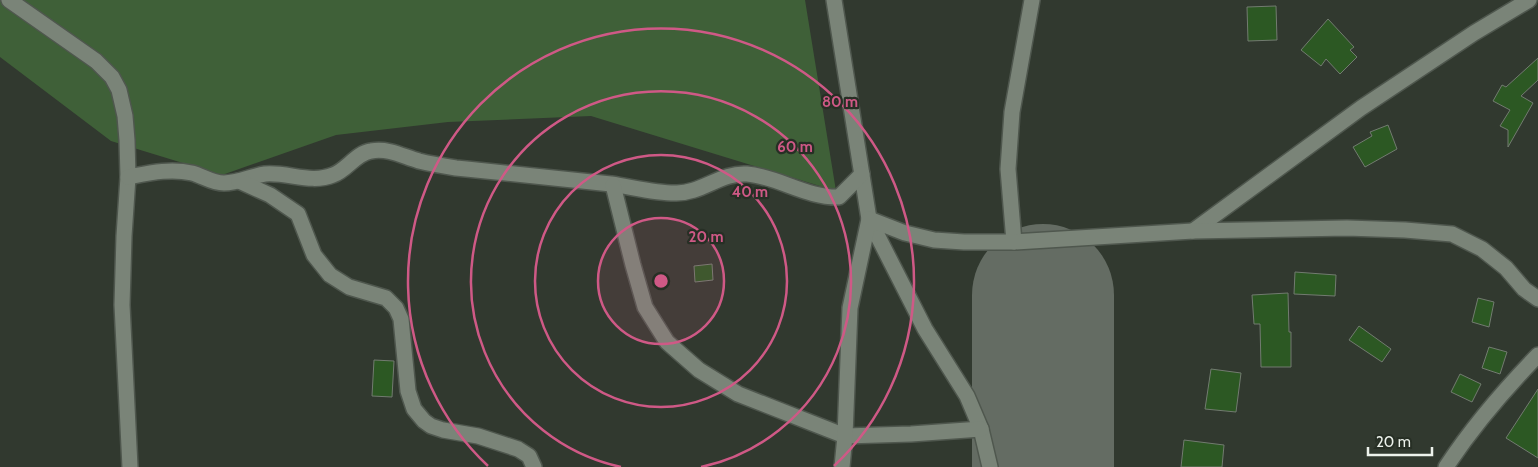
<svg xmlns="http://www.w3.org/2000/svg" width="1538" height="467" font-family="Cabin,sans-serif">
	<rect width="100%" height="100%" fill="#31392f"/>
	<path fill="#354232" d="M1030 252 1075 256V467H1030Z"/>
	<path fill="#3f6038" d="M0 0H805L836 191 591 116 448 122 336 135 222 175 111 141 0 57Z"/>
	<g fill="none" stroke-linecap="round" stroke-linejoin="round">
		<path stroke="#646c63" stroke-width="142" d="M1043 295V467"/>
	</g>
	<g fill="#2c5823" stroke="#727b70">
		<path d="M1276 6 1277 40 1248 41 1247 7Z"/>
		<path d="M1328 19 1354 47 1350 50 1357 57 1340 74 1326 59 1321 66 1301 50Z"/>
		<path d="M1538 58V80L1521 96 1533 103 1508 147V130L1500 126 1510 110 1493 101 1502 85 1506 87Z"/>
		<path d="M1388 125 1397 149 1365 167 1353 147 1372 136 1370 132Z"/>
		<path d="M712 264 713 280 695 282 694 266Z"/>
		<path d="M1295 272 1336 275 1335 296 1294 294Z"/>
		<path d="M1288 293 1289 332H1291V367H1261L1260 324H1254L1252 295Z"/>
		<path d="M1478 298 1494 302 1489 327 1472 322Z"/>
		<path d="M1359 326 1391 349 1382 362 1349 340Z"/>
		<path d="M1489 347 1507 352 1500 374 1482 368Z"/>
		<path d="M374 360 394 361 392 397 372 396Z"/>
		<path d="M1211 369 1241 373 1236 412 1205 409Z"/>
		<path d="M1460 374 1481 384 1472 402 1451 392Z"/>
		<path d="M1538 389V458L1506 438Z"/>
		<path d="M1184 440 1224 445 1222 467H1181Z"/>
	</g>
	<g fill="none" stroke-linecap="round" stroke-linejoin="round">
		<g stroke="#4f574e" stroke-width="18">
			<g id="street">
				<path d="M9 0 96 61 112 77 119 90 125 116 127 140 128 177 124 236 122 305 130 467"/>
				<path d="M834 0 869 219 925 329 967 396 981 429 990 467"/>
				<path d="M128 177C149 173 170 168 192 173 203 176 212 183 224 183 238 183 251 176 265 174 288 172 311 184 333 175 347 170 356 153 371 151 389 148 402 156 419 161 431 164 443 166 456 168 508 173 560 179 611 184 632 187 654 193 675 193 701 194 721 172 747 174 779 177 807 198 839 197L862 174"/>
				<path d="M239 181 270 195 298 214 314 255 330 275 349 287 386 298 396 308 401 319 408 391 414 409 424 421 431 426 443 430 478 436 518 449 529 456 534 467"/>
				<path d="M613 185 633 265 645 307 667 342 699 370 738 394 845 436 911 434 981 429"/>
				<path d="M1193 231 1361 108 1474 33 1529 0"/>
				<path d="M1014 242 1008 169 1012 112 1032 0"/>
				<path d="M842 467 845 436 850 308 869 219 905 233 934 240 964 242H1014L1193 231 1347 228 1405 230 1452 234 1482 249 1506 268 1524 289 1538 299"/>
				<path d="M1446 467C1473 426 1504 390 1538 355"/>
			</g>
		</g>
		<use href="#street" stroke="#7a8478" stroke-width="15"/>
	</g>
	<circle cx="661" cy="281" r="63" fill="#cf5986" fill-opacity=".12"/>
	<g fill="none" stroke="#cf5986" stroke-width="2.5">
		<circle cx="661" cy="281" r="63"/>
		<circle cx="661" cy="281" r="126"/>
		<path d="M621 467A190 190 0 1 1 701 467"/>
		<path d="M488 466A253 253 0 1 1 834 466"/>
	</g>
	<circle cx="661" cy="281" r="8" fill="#cf5986" stroke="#272f25" stroke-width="2.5"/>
	<g font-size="15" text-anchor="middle" font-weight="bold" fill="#cf5986" stroke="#272f25" stroke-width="4.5" stroke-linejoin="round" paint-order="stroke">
		<text x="840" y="107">80 m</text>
		<text x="795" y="152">60 m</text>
		<text x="750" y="197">40 m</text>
		<text x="706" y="242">20 m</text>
	</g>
	<path d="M1368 447v8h64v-8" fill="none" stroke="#edf2ec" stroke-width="2.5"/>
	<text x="1376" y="447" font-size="15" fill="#edf2ec" stroke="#272f25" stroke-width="4" paint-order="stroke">20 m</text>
</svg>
